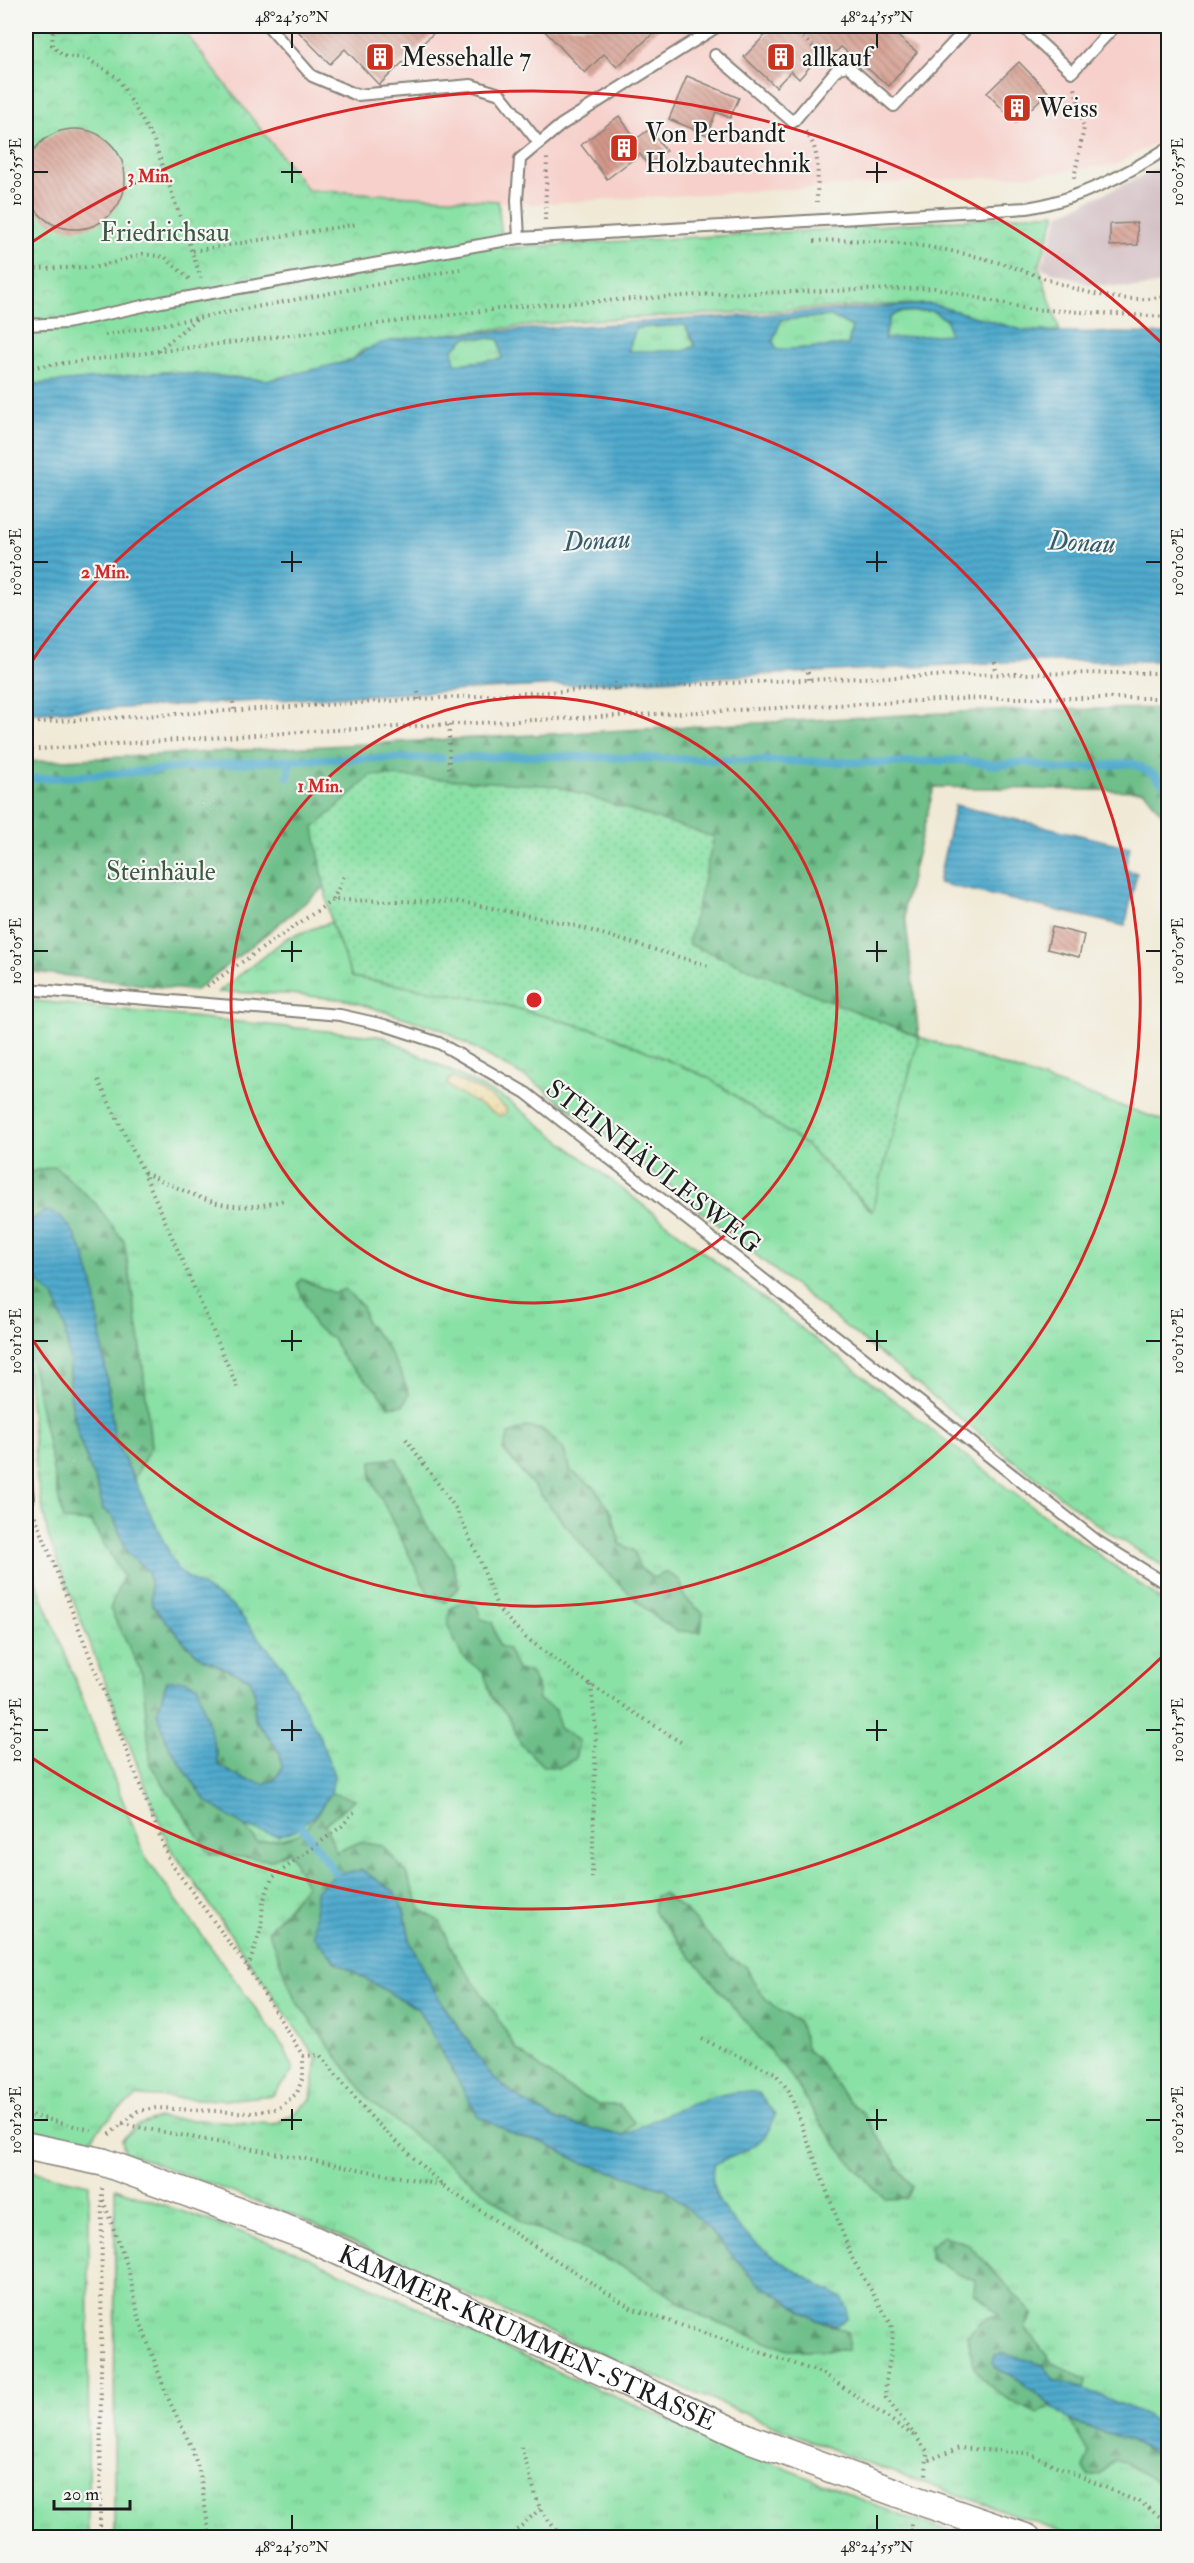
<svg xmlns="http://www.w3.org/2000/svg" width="1194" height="2563" font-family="'IM FELL Double Pica',serif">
	<defs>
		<pattern id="grass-tufts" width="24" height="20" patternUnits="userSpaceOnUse" patternTransform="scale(1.5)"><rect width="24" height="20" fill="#89e1a5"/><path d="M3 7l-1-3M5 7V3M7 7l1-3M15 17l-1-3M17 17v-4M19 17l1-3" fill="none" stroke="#76c08d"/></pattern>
		<pattern id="forest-firs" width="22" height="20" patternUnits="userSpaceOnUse" patternTransform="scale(1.5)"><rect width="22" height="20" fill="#6ebf8a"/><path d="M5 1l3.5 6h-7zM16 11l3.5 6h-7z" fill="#5a9a70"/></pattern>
		<pattern id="sand-dots" width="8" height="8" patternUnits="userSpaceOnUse" patternTransform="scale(1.5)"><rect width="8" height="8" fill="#eeda9e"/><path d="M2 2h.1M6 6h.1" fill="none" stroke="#ccba88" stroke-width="1.8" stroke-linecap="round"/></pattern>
		<pattern id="park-crowns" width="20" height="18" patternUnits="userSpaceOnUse" patternTransform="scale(1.5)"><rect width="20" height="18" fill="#89e1a5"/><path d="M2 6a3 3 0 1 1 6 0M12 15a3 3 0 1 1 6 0" fill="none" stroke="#76c08d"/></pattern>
		<pattern id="garden-dots" width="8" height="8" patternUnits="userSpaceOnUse" patternTransform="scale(1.5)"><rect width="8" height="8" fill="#89e1a5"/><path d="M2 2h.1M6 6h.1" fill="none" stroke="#76c08d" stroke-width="1.8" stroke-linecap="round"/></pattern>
		<pattern id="water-rules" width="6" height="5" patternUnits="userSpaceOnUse" patternTransform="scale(1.5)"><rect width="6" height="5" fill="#4faacd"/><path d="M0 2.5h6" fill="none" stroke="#418aa6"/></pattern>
		<pattern id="building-back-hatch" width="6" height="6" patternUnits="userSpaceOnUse" patternTransform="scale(1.5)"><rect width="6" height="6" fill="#d4998b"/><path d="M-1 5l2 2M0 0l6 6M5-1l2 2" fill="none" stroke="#ab7c71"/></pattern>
	</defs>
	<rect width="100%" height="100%" fill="#f6f6f2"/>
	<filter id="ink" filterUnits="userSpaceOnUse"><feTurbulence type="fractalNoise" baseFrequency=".0167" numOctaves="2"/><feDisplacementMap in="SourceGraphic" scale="12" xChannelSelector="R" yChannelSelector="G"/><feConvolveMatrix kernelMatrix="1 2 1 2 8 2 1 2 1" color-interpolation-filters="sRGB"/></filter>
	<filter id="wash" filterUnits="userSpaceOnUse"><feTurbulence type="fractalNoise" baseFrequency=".008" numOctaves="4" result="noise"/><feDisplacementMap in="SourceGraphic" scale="24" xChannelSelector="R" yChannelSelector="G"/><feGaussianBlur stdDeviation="1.35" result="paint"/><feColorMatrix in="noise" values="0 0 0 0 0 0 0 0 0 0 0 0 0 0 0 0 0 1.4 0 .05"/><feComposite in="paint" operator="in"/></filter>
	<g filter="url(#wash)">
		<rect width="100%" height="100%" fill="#f0e9d5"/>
		<path fill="#f7d0cb" d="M180 26H1168V136L1115 165 1030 175 532 204 308 190Z"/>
		<path fill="#d2bec2" d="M1168 164V283L1136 288 1089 284 1041 268 1060 214Z"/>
		<g fill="url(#grass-tufts)" stroke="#527e60" stroke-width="1.5">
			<path d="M932 311 947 320 950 335 884 339 890 317 900 312Z"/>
			<path d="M831 316 852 327 848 345 777 350 773 341 781 320Z"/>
			<path d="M685 325 695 346 684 351 628 352 636 328Z"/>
			<path d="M467 337 499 339 502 359 454 364 453 349Z"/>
			<path d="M331 922 352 977 486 1000 603 1032 709 1078 806 1145 871 1211 919 1037 1168 1122V1569L1106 1531 1010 1458 636 1159 537 1084 441 1029 347 1000 289 994 218 992 287 938Z"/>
			<path d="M26 1000 384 1037 509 1101 1012 1492 1168 1605V2537H1078L848 2456 569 2341 300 2218 125 2152 122 2140 136 2126 158 2118 274 2124 292 2115 311 2099 317 2059 169 1846 48 1536 37 1480 26 1355Z"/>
			<path d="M27 1558 145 1857 285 2049 293 2071 273 2095 223 2100 138 2096 113 2114 87 2143 26 2129Z"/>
			<path d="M26 2170 89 2184 88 2537H26Z"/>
			<path d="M115 2188 292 2250 562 2374 728 2445 912 2520 974 2537H114Z"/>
		</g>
		<g fill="url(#forest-firs)" stroke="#456e53" stroke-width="1.5">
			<path d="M1168 708V821L1144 791 934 787 904 906 919 1037 688 944 314 828 326 886 195 991 26 971V762L981 711Z"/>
			<path d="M55 1166 95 1203 124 1241 141 1348 151 1446 134 1479 115 1440 94 1289 28 1219 26 1223V1173Z"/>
			<path d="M26 1271 55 1297 65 1329 70 1362V1395L79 1439 98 1488 103 1509 114 1518 127 1552 149 1573 152 1605 188 1646 203 1659 250 1679 255 1695 254 1719 280 1753 282 1768 275 1780 264 1784 240 1778 218 1765 216 1750 204 1717 198 1686 167 1681 157 1713 168 1745 205 1800 245 1827 257 1842C310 1837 301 1834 331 1793L355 1799 325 1824 336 1852 360 1842 383 1846 406 1873 421 1910 440 1922 456 1957 494 2011 516 2049 565 2086 598 2105H619L634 2122 624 2136 556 2120 526 2103 492 2077 438 1997 411 1944 404 1911 314 1936 336 1962 418 2009 446 2058 517 2136 542 2142 581 2162 666 2189 815 2319 848 2332V2350H789L705 2318 628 2269 527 2225 371 2102 295 2000 268 1931 306 1886 289 1851 271 1860 210 1854 151 1766 142 1674 110 1609 123 1576 91 1522 63 1520 26 1334Z"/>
			<path d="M301 1279 334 1293 345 1289 362 1306 366 1322 384 1343 401 1373 409 1395 403 1405 389 1407 377 1390 344 1360 333 1339 314 1326 297 1284Z"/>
			<path d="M526 1427 543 1430 563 1448 571 1471 594 1487 612 1513 620 1544 634 1551 640 1568 654 1578 666 1572 680 1580 685 1598 703 1613 701 1632 676 1631 649 1612 598 1564 503 1449 509 1434Z"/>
			<path d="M396 1458 409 1483 427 1527 451 1557 459 1587 445 1602 429 1595 371 1478 372 1461Z"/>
			<path d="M466 1599 477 1607 481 1619 492 1622 499 1646 508 1649 517 1670 529 1672 537 1685 539 1700 556 1710 559 1728 579 1741 575 1759 558 1768 543 1766 520 1743 509 1717 492 1698 484 1673 462 1656 448 1626 450 1609Z"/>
			<path d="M663 1894 684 1909 730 1959 746 1966C757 1994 772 2008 799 2022L807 2050 819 2060 846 2098 862 2112 912 2187 907 2198 885 2199 855 2168 821 2124 792 2077 653 1911 656 1896Z"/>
			<path d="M942 2236 968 2244 1033 2314 1025 2328 1052 2362 1086 2380 1085 2389 996 2368 1019 2380 1051 2406 1038 2414C1016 2404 983 2389 974 2364 971 2356 970 2345 967 2336L983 2320 999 2314 974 2293 975 2280C958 2275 947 2265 930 2259V2246Z"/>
			<path d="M1070 2421 1129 2440 1168 2461V2491L1126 2462 1115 2460 1100 2475 1089 2477 1083 2468 1089 2454Z"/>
		</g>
		<path fill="url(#sand-dots)" stroke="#857b5d" stroke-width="1.5" d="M454 1078 486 1093 506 1108V1114L500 1116 454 1091 447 1084 449 1079Z"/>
		<path fill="url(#park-crowns)" stroke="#527e60" stroke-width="1.5" d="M26 26H180L308 190 498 201 503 248 819 230 1056 213 1039 267 1060 331H1025L931 304 882 305 576 321 436 335 362 350 353 359 330 367 269 380 166 372 26 385Z"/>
		<path fill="url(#garden-dots)" stroke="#527e60" stroke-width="1.5" d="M372 775 556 786 714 837 688 944 919 1037 872 1211 806 1145 709 1078 603 1032 486 1000 352 977 331 922 314 828Z"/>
		<g fill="url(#water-rules)" stroke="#366374" stroke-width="1.5" fill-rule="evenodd">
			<path d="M931 304 1025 331 1168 334V661H1027L26 713V385L166 372 269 380 353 360C374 338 407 339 436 335ZM932 311 947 320 949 334 884 339 890 317 900 312ZM831 316 852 327 848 345 777 350 773 341 781 320ZM685 325 695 346 684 351H628L636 328ZM467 337 499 339 502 359 455 364 453 349Z"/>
			<path d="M955 805 1130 847 1125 869 1137 873 1125 926 938 883Z"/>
			<path d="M46 1211 60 1216 71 1229 84 1253 94 1289 115 1440 178 1571 233 1606 283 1667 319 1735 334 1775 331 1793 316 1814 296 1830 278 1836 245 1827 205 1800 168 1745 157 1713 167 1681 185 1680 198 1686C203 1713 215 1739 218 1765L240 1778 264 1784 275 1780 282 1768 280 1753 254 1718 255 1695 250 1679 203 1659 188 1646 152 1605 149 1573 127 1552 114 1518 103 1509 98 1488 79 1439 70 1395V1362L65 1329 55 1298 26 1271V1223Z"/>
			<path d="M361 1870 394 1891 404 1911 411 1944 438 1997 492 2077 526 2103 556 2120 624 2136C654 2118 726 2084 759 2093L775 2115C768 2146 741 2153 714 2164 698 2221 803 2276 842 2298L848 2309 847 2318 836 2326 815 2319 757 2282 698 2218 666 2189 581 2162 542 2142 517 2136 478 2116 418 2009 336 1962 314 1936 316 1891 336 1874Z"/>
			<path d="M1004 2354 1044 2365 1054 2380 1085 2389 1144 2414 1168 2431V2461L1129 2440 1070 2421 1019 2380 996 2368 993 2362 995 2355Z"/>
		</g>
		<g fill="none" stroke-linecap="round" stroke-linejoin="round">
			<g stroke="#4faacd" stroke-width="8">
				<path d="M454 758 528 756 885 763 961 760 996 765 1027 762 1059 770 1132 763 1152 773 1168 788"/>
				<path d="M288 777 290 760"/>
				<path d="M26 779C114 776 202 764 291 760 341 758 391 759 442 758"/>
				<path d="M301 1825 336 1874"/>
			</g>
		</g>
		<g id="blocks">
			<g fill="url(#building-back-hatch)">
				<path d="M293 26H441L379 85 345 49 330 64Z"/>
				<path d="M540 26H661L617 67 604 54 585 73Z"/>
				<path d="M774 26H885L917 52 889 86 841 47 830 58 823 52 799 79 791 71 776 87 744 57Z"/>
				<path d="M1019 62 1048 92 1016 123 987 93Z"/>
				<path d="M687 76 739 98 730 118 716 112 707 135 669 119Z"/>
				<path d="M619 116 636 139 650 129 666 151 648 165 640 154 607 179 581 145Z"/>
				<circle cx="75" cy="179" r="50"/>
				<path d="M1137 223 1138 245 1110 246V224Z"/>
				<path d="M1052 927 1084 935 1079 957 1047 949Z"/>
			</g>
		</g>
	</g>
	<g filter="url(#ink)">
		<use href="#blocks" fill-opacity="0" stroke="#868278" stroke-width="1.5"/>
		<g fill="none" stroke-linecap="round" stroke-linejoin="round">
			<g stroke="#868278" stroke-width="14">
				<g id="service">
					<path d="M268 26 312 76 357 95 471 85 500 94 539 143"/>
					<path d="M1022 26 1072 72 1115 26"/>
					<path d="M715 55 793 122 838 68 848 66 894 106 969 26"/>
					<path d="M519 238 517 200 520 159 561 125 718 26"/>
					<path d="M26 325 66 323 161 302 519 238 1027 208C1078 200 1125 175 1168 148"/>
					<path d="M26 989 340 1015 384 1025 439 1043 526 1093 1097 1541 1168 1585"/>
					<path d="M26 1478 28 1498 26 1503"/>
				</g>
			</g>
			<g stroke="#868278" stroke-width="30">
				<g id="tertiary">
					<path id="s1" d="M26 2146 103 2162 303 2235 750 2439 919 2501 1027 2538"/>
				</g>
			</g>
			<g stroke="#868278" stroke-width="4" stroke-dasharray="1.5 4.5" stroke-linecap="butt">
				<path d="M53 26 52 45 63 56 86 58 118 78 154 141 201 278"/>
				<path d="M789 26 826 58"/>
				<path d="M805 132C822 149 817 180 817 202"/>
				<path d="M1074 178 1084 128 1075 88"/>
				<path d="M545 220 547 158"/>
				<path d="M814 241C877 238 939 245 1000 263 1045 277 1089 299 1137 299 1147 300 1158 297 1168 295"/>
				<path d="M193 251 357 224"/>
				<path d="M26 265 29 269 98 267 143 254 165 257 189 279"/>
				<path d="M105 335 460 269"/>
				<path d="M158 351 196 319"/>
				<path d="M26 368 521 306 714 294 935 288 1028 309 1168 317"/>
				<path d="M995 662 996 673"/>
				<path d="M808 672 809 680"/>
				<path d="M615 682 616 690"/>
				<path d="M418 692 419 700"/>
				<path d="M1168 697V737"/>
				<path d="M233 702 234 710"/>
				<path d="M51 712V721"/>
				<path d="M26 723C406 701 787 672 1168 673"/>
				<path d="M449 725V772"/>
				<path d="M26 750 315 731 979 698H1168"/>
				<path d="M333 900 344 876"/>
				<path d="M207 986 333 900 462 902 569 924 709 966"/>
				<path d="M98 1080 144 1173 239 1391"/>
				<path d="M144 1173C198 1195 224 1218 284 1200"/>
				<path d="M406 1439 456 1509 479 1558 498 1609 526 1638 591 1685 682 1743"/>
				<path d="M35 1516 170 1862 248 1968 303 2056V2077L297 2093 279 2108 252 2113 156 2108 138 2111 107 2136"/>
				<path d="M591 1685 596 1730 592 1879"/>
				<path d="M248 1968 261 1929 263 1902 272 1878 342 1826 354 1812"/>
				<path d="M702 2039 775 2073 789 2091 852 2258 891 2324C897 2349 883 2373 886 2398L927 2451 926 2477"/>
				<path d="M303 2056 320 2055 373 2119 443 2186 531 2244 631 2308 824 2374 917 2438"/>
				<path d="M26 2114 95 2131"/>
				<path d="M122 2124 442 2185"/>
				<path d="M103 2200 128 2268 139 2318 167 2396 191 2446 200 2474 210 2538"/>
				<path d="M521 2447 540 2509 562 2538"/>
				<path d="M929 2460 959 2448 1027 2453 1143 2504 1168 2523"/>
				<path d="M910 2530 929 2538"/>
				<path d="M100 2538 102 2188"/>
				<path d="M508 2538 540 2509"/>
				<path d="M910 2538 911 2524"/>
			</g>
			<use href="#service" stroke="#fff" stroke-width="10"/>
			<use href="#tertiary" stroke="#fff" stroke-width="27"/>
		</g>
	</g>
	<path fill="none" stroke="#1c1c1c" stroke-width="2" d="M292 33V48M877 33V48M292 162V183M877 162V183M33 172H48M281 172H302M866 172H887M1146 172H1161M292 551V572M877 551V572M33 562H48M281 562H302M866 562H887M1146 562H1161M292 941V962M877 941V962M33 951H48M281 951H302M866 951H887M1146 951H1161M292 1330V1351M877 1330V1351M33 1341H48M281 1341H302M866 1341H887M1146 1341H1161M292 1720V1741M877 1720V1741M33 1730H48M281 1730H302M866 1730H887M1146 1730H1161M292 2109V2130M877 2109V2130M33 2120H48M281 2120H302M866 2120H887M1146 2120H1161M292 2515V2530M877 2515V2530"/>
	<g fill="none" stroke="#d62828" stroke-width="3">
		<circle cx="534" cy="1000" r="303"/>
		<path d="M26 670A606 606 0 1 1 26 1330"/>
		<path d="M1165 1654A909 909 0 0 1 26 1754M26 246A909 909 0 0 1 1165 346"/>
	</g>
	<defs>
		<g id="building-square" transform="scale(1.5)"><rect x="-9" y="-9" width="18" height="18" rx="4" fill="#c8321e" stroke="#f6f6f2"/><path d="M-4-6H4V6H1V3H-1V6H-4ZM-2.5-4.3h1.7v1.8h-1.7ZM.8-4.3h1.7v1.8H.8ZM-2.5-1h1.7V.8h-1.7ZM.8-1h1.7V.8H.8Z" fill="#fff"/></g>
	</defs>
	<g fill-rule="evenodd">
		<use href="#building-square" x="380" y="57"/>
		<use href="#building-square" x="781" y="57"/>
		<use href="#building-square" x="1017" y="108"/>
		<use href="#building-square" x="624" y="148"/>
	</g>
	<g text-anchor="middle" stroke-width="4.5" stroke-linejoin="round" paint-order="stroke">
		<g font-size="26" fill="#1c1c1c" stroke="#f6f6f2" text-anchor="start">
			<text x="401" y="66">Messehalle 7</text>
			<text x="802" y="66">allkauf</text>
			<text x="1038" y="117">Weiss</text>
			<text x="645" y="142">Von Perbandt<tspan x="645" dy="30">Holzbautechnik</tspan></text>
		</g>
		<g font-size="26" fill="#3d5745" stroke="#f6f6f2">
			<text x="165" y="241">Friedrichsau</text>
			<text x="161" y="880">Steinhäule</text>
		</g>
		<g font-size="26" fill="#1c1c1c" stroke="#f6f6f2">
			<text transform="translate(654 1166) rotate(38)" y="9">STEINHÄULESWEG</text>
			<text dy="9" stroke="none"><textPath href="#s1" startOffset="538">KAMMER-KRUMMEN-STRASSE</textPath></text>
		</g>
		<g font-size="27" font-style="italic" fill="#335c6c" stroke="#f6f6f2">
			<text transform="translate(597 540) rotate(-3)" y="9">Donau</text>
			<text transform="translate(1082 542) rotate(3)" y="9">Donau</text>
		</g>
	</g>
	<circle cx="534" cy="1000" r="9" fill="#d62828" stroke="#f6f6f2" stroke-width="3"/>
	<g font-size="18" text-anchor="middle" font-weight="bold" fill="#d62828" stroke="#f6f6f2" stroke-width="4.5" stroke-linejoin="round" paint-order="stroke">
		<text x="150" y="182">3 Min.</text>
		<text x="105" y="578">2 Min.</text>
		<text x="320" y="792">1 Min.</text>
	</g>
	<rect width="1194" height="2563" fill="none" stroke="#f6f6f2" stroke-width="66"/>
	<path d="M54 2500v9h76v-9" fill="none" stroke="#1c1c1c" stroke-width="3"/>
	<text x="63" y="2500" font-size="18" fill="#1c1c1c" stroke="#f6f6f2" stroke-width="4.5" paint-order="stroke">20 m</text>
	<rect x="33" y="33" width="1128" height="2497" fill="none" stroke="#1c1c1c" stroke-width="2"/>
	<g font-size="15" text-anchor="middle" fill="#1c1c1c">
		<text x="292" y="22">48°24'50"N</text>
		<text x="877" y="22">48°24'55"N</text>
		<text transform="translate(1178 172) rotate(-90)" y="5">10°00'55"E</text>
		<text transform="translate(16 172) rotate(-90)" y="5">10°00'55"E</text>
		<text transform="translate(16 562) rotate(-90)" y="5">10°01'00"E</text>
		<text transform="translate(1178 562) rotate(-90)" y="5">10°01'00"E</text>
		<text transform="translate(1178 951) rotate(-90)" y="5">10°01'05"E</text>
		<text transform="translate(16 951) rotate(-90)" y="5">10°01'05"E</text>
		<text transform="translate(16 1341) rotate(-90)" y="5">10°01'10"E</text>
		<text transform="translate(1178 1341) rotate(-90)" y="5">10°01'10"E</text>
		<text transform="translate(1178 1730) rotate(-90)" y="5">10°01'15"E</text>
		<text transform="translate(16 1730) rotate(-90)" y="5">10°01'15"E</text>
		<text transform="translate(16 2120) rotate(-90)" y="5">10°01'20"E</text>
		<text transform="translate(1178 2120) rotate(-90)" y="5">10°01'20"E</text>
		<text x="292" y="2552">48°24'50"N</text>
		<text x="877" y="2552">48°24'55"N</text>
	</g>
</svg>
